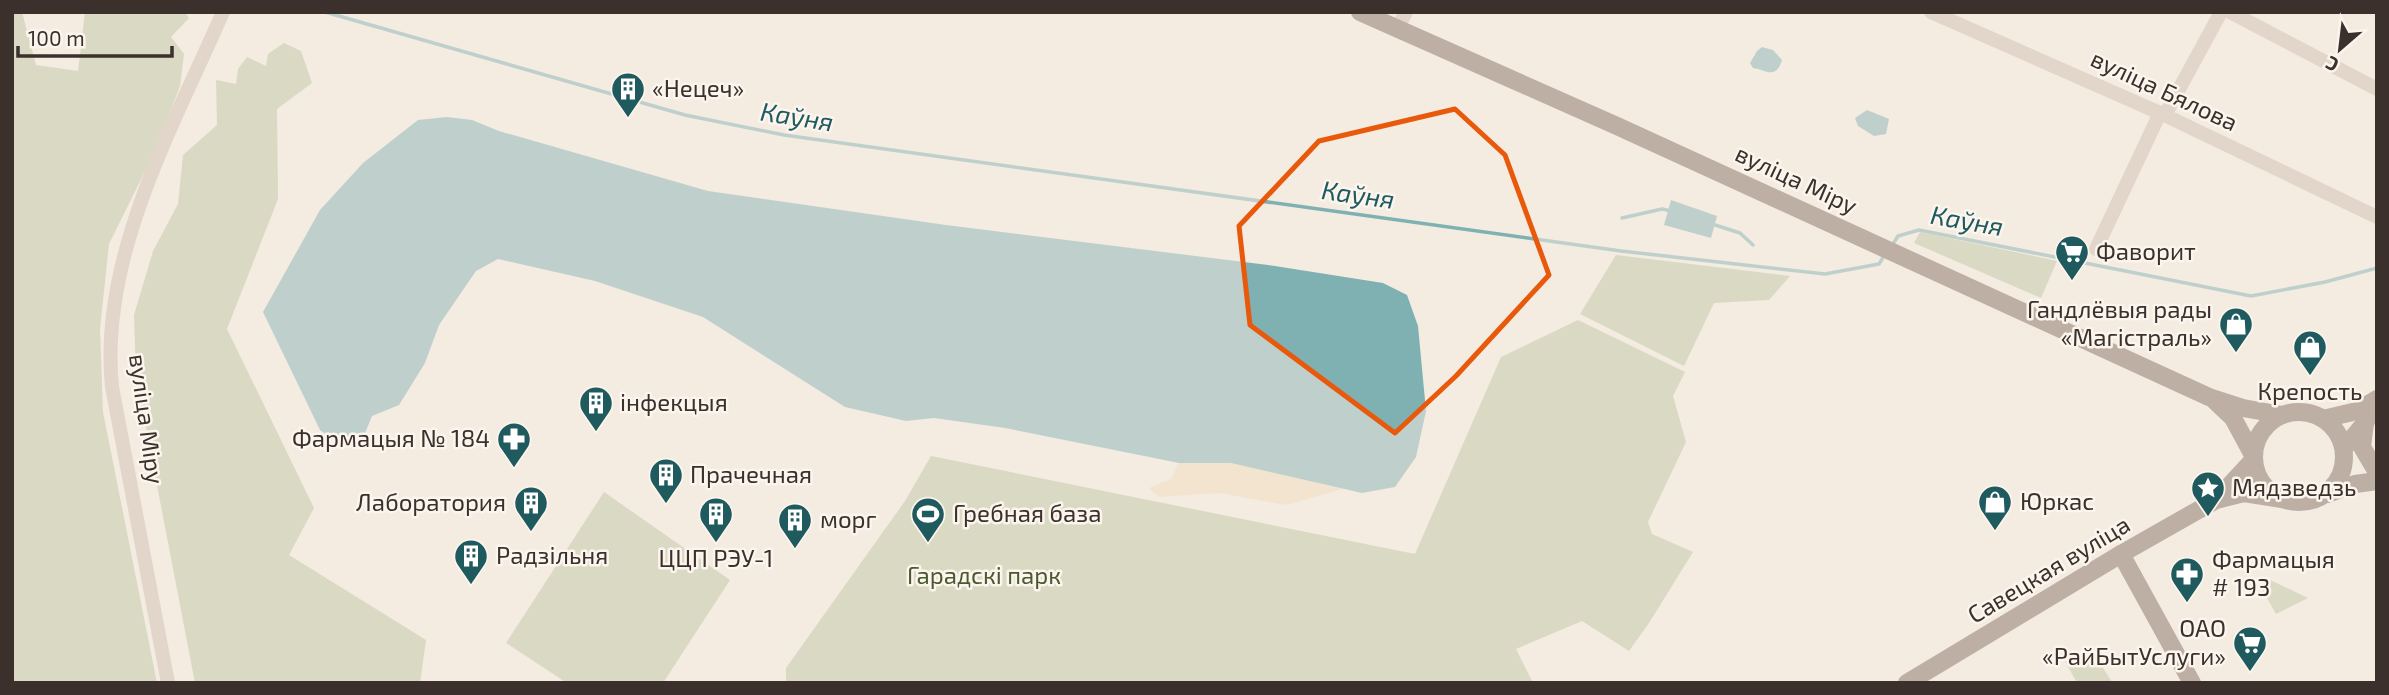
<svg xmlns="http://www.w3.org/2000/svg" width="2389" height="695" font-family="'Exo 2',sans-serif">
	<rect width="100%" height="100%" fill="#f4ebe1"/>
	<g fill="#b8c4a0">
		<path d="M12 12H22L36 65 78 71 85 12H185L189 18 171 37 184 54 180 86 157 147 109 244 100 329 103 412 157 683H12Z"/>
		<path d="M284 43 301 51 312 83 277 109 278 199 227 329 314 508 289 555 426 640 420 683H195L136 376 134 315 153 251 178 204 183 155 217 125 216 80 236 84 238 69 247 57 266 66 268 54Z"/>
		<path d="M1920 232 2039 257 2057 261 2041 298 1914 243Z"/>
		<path d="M1616 255 1790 276 1769 300 1714 303 1684 366 1580 314Z"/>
		<path d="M1578 320 1685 372 1673 396 1686 442 1648 522 1652 534 1693 552 1649 623 1629 651 1582 621 1516 649 1533 683H786V668L905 501 931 456 1415 554 1501 357Z"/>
		<path d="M604 492 730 580 663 683H567L506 643Z"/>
		<path d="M2268 579 2308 598 2276 614 2261 587Z"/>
		<path d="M2093 652 2112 682 2077 683 2065 661Z"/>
	</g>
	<path fill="#efdcb8" d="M1179 463H1231L1343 489 1286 505 1219 493 1159 497 1149 488 1171 479Z"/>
	<g fill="#7fb0b2">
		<path d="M1762 47 1773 50 1782 60C1776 80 1766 70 1753 68L1750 63 1757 51Z"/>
		<path d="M1867 110 1889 119 1886 134 1874 136 1858 126 1855 118Z"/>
		<path d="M447 117 472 120 499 131 708 191 946 225 1268 265 1383 283 1407 295 1418 326 1426 411 1416 457 1395 487 1362 493 1231 463H1179L1005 428 934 418 906 421 845 407 703 317 595 281 498 259 476 271 439 325 425 363 399 405 372 416 361 443 340 445 320 430 263 312 320 210 363 163 418 120Z"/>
		<path d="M1671 200 1717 216 1711 238 1664 225Z"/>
	</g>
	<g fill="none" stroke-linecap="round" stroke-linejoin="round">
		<g stroke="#7fb0b2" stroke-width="3.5">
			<path d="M325 12 685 115 784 135 1621 251 1825 274 1879 264 1884 256"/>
			<path d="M1622 218 1662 209 1671 211"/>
			<path d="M1712 224 1740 233 1753 245"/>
			<path d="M1893 244 1898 236 1919 230 2251 296 2325 282 2377 268"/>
		</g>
		<g stroke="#cdbbac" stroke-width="14">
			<path d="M1931 12 2160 113 2377 217"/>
			<path d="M2230 12 2377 89"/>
			<path d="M1397 29 1406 12"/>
			<path d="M2165 115 2221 12"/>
			<path d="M2096 249 2160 113"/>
			<path d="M168 683 112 387C99 257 172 129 223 12"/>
		</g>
		<g stroke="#7d675c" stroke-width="18">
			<path d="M1360 12 1617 126 2209 397 2243 408 2282 415"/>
			<path d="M2215 401 2233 418 2254 457"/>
			<circle cx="2299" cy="457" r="45"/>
			<path d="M2323 419 2357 411 2377 399"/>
			<path d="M2365 423 2362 447 2375 469"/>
			<path d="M2344 448 2365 423 2377 402"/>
			<path d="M2327 494 2355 484 2377 481"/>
			<path d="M2216 500 2254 459"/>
			<path d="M2121 554 2192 683"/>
			<path d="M1907 683 2121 554 2216 500 2244 493 2282 499"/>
		</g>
	</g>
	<path d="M0 0H2389V695H0ZM1455 109 1505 155 1549 275 1456 376 1395 433 1250 325 1239 226 1319 141Z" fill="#f4ebe1" fill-opacity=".55" fill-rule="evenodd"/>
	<path fill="none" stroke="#e8590c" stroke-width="5" stroke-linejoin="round" d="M1455 109 1505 155 1549 275 1456 376 1395 433 1250 325 1239 226 1319 141Z"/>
	<defs>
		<g id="building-pin" transform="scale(1.75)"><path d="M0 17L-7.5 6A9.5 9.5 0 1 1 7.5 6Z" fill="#1f5a5e" stroke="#fbf5ee"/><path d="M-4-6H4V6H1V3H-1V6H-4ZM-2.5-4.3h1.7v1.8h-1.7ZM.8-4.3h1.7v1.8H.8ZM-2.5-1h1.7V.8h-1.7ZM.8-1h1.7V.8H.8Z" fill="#fff"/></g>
		<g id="supermarket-pin" transform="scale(1.75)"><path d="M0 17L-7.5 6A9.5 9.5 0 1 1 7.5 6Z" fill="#1f5a5e" stroke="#fbf5ee"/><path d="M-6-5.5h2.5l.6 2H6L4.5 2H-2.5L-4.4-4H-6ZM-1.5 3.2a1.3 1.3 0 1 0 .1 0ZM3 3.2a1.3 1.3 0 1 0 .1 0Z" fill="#fff"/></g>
		<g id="shop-pin" transform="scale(1.75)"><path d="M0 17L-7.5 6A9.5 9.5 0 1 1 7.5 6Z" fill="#1f5a5e" stroke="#fbf5ee"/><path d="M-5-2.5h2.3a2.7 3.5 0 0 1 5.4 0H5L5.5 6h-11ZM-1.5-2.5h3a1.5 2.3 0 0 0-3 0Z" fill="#fff"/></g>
		<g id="pharmacy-pin" transform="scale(1.75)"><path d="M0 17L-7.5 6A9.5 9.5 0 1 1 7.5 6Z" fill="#1f5a5e" stroke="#fbf5ee"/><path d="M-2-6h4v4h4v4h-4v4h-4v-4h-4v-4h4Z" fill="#fff"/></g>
		<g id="sight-pin" transform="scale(1.75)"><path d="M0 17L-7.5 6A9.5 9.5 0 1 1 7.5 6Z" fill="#1f5a5e" stroke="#fbf5ee"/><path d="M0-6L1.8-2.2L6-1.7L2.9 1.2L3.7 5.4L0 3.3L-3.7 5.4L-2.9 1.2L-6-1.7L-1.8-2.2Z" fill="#fff"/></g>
		<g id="stadium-pin" transform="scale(1.75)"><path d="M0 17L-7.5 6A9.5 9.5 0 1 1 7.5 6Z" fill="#1f5a5e" stroke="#fbf5ee"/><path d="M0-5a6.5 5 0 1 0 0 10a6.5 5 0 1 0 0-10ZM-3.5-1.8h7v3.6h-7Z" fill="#fff"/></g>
	</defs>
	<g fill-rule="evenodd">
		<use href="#building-pin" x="628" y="89"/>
		<use href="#supermarket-pin" x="2072" y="252"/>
		<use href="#shop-pin" x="2236" y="324"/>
		<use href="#shop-pin" x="2310" y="347"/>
		<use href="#building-pin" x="596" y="403"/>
		<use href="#pharmacy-pin" x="514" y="439"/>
		<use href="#building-pin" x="666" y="475"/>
		<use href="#sight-pin" x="2208" y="488"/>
		<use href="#shop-pin" x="1995" y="502"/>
		<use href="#building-pin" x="531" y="503"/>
		<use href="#building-pin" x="716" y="514"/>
		<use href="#stadium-pin" x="928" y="514"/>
		<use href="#building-pin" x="795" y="520"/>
		<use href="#building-pin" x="471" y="556"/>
		<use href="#pharmacy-pin" x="2187" y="574"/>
		<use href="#supermarket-pin" x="2250" y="643"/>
	</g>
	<g text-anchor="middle" stroke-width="5" stroke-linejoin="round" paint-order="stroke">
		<g font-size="24" fill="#3b302b" stroke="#fbf5ee" text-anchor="start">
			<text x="652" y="97">«Нецеч»</text>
			<text x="2096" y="260">Фаворит</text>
			<text x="2212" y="318" text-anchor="end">Гандлёвыя рады<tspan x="2212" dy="28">«Магістраль»</tspan></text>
			<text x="2310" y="400" text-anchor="middle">Крепость</text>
			<text x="620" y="411">інфекцыя</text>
			<text x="490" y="447" text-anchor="end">Фармацыя № 184</text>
			<text x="690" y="483">Прачечная</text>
			<text x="2232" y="496">Мядзведзь</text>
			<text x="2020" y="510">Юркас</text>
			<text x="506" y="511" text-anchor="end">Лаборатория</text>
			<text x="953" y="522">Гребная база</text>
			<text x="820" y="528">морг</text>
			<text x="496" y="564">Радзільня</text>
			<text x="716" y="567" text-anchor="middle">ЦЦП РЭУ-1</text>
			<text x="2212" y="568">Фармацыя<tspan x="2212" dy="28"># 193</tspan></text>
			<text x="2226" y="637" text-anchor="end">ОАО<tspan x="2226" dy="28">«РайБытУслуги»</tspan></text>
		</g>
		<g font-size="24" fill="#3b302b" stroke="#fbf5ee">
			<text transform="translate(2164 91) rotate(25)" y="8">вуліца Бялова</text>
			<text transform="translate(1796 180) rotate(25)" y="8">вуліца Міру</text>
			<text transform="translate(146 419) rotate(82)" y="8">вуліца Міру</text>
			<text transform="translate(2049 570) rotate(-31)" y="8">Савецкая вуліца</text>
		</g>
		<g font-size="24" fill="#4a5a2e" stroke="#fbf5ee">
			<text x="984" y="584">Гарадскі парк</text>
		</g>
		<g font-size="26" font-style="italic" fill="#1f5a5e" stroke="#fbf5ee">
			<text transform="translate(797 117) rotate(9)" y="9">Каўня</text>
			<text transform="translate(1358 195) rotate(8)" y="9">Каўня</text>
			<text transform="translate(1967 221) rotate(10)" y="9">Каўня</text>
		</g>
	</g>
	<rect width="2389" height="695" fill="none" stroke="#3b302b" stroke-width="28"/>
	<g transform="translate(2340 49) rotate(208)" stroke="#fbf5ee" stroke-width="5" paint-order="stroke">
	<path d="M0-5L12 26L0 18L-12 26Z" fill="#3b302b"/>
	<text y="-10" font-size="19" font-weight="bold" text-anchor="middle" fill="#3b302b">С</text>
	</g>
	<path d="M18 46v10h154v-10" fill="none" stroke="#3b302b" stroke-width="3.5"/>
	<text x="28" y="46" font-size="21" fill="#3b302b" stroke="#fbf5ee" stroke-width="5" paint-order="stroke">100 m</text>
</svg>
